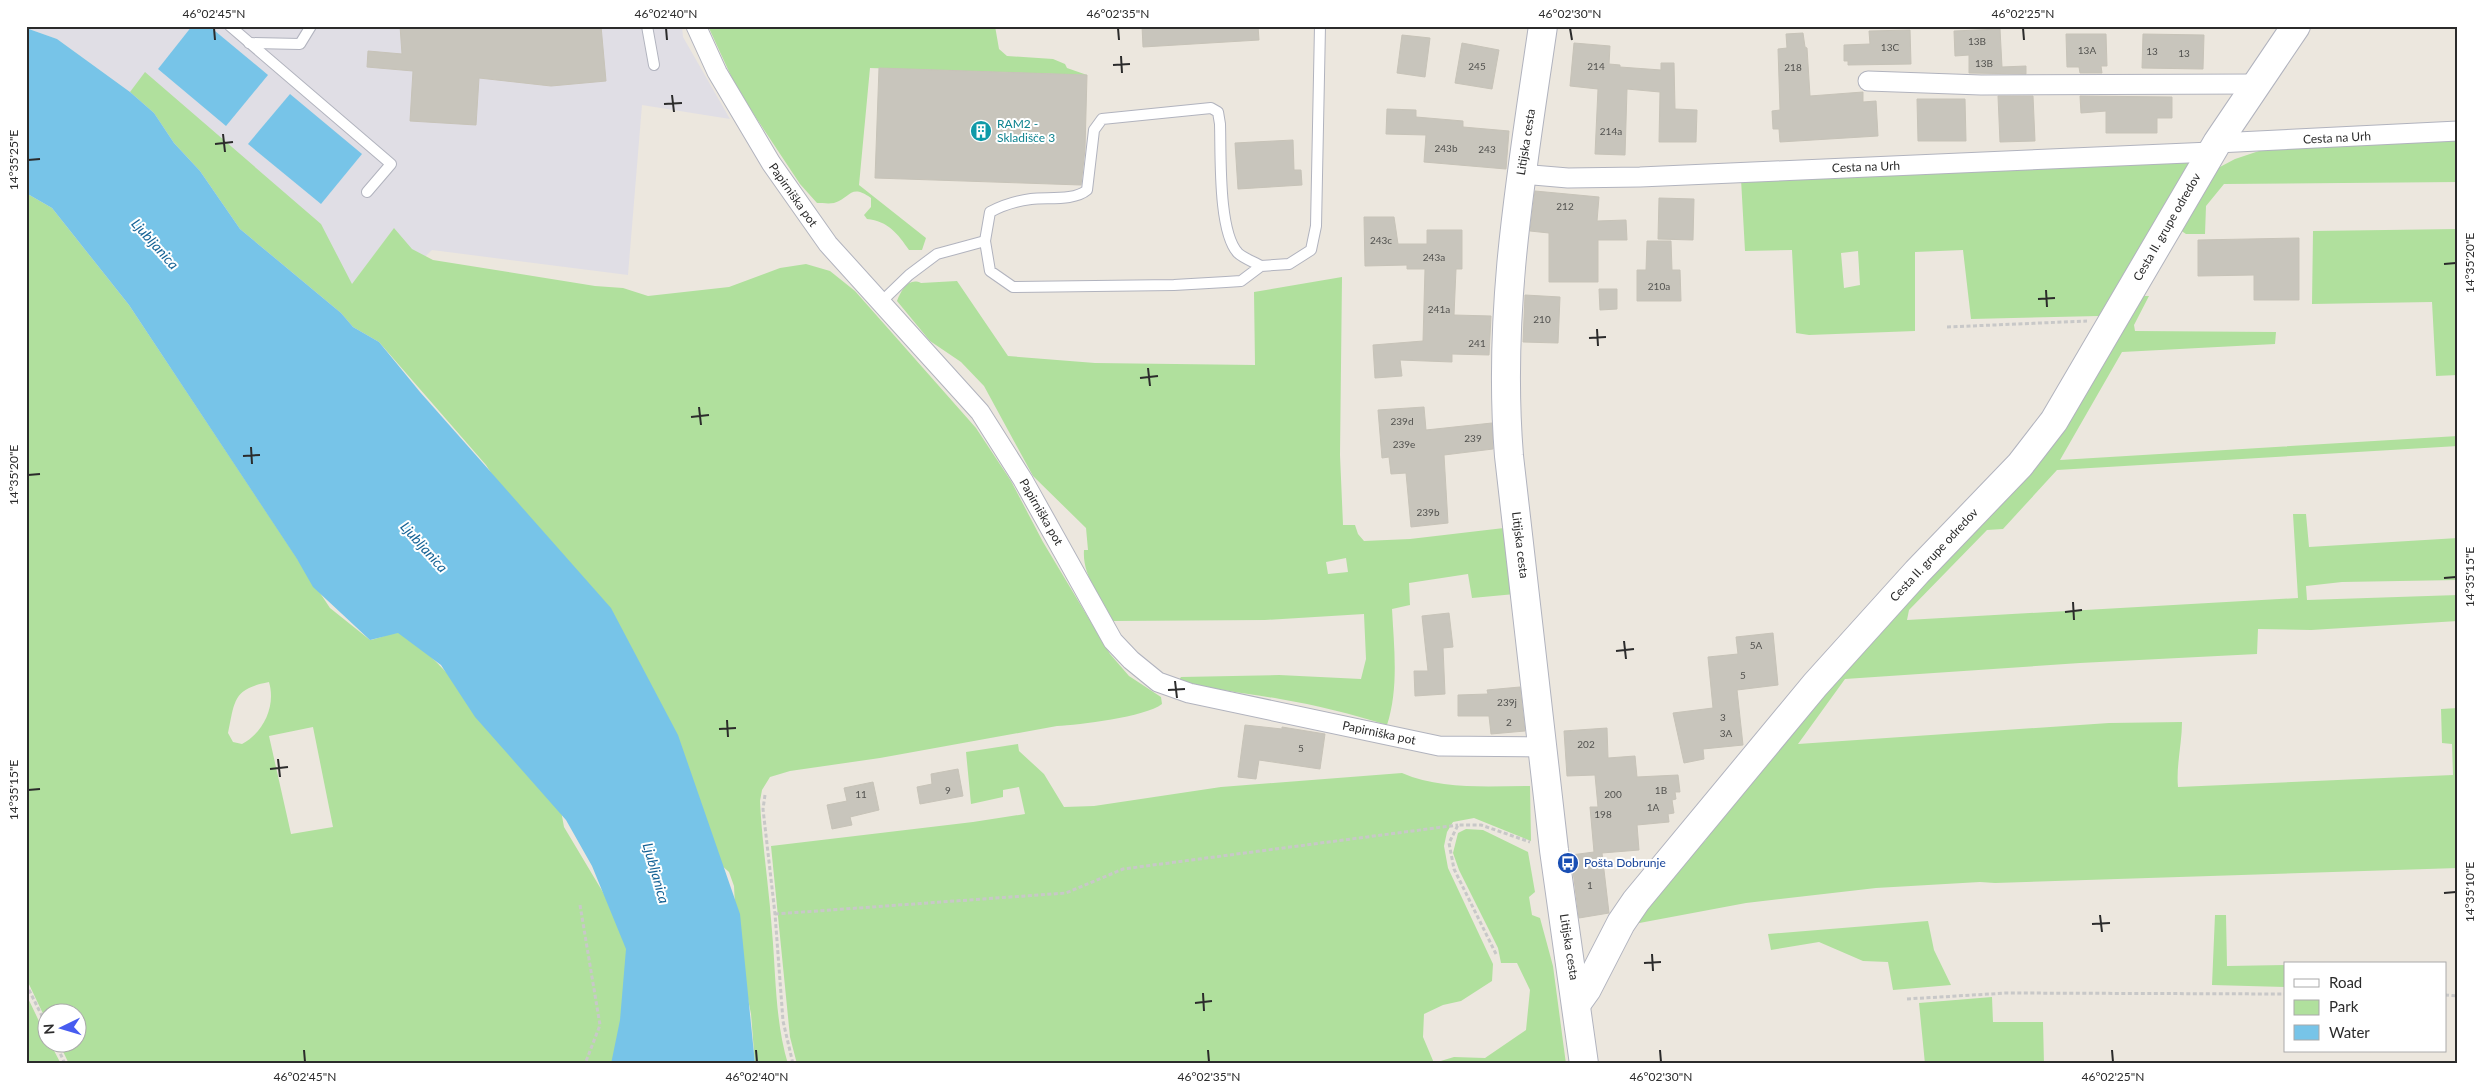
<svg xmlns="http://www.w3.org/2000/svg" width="2484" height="1090" font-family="Lato,sans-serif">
	<rect width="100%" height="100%" fill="#ece7de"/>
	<path fill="#e0dee5" d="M26 26H682L683 37 730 119 642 105 628 275 432 250 353 327 130 92 57 39 26 28Z"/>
	<g fill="#b0e09d" fill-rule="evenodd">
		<path d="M708 26H995L999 49 1007 56 1053 59 1065 64 1067 68 1087 75 870 68 859 185 926 238 922 250H909C898 234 888 221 867 219L864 215 871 207V198C850 183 851 198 834 203 829 204 822 203 817 203L800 184 737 89Z"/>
		<path d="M145 72 321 224 352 284 394 228 412 249 433 260 595 286 623 288 648 296 729 287 780 268 806 264 830 271 855 291 976 428 1011 481 1043 542 1110 654 1129 676 1161 697 1162 704C1145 717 1079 725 1057 726L880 758 790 771 770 777 762 790 760 801C762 844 769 887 772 931 776 975 775 1021 788 1064H755L751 1014 737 944 734 886 729 872 711 856 515 510 486 465 379 342 353 327 341 313 240 229 200 171 174 143 154 113 130 92Z"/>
		<path d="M2458 138V182L2224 184 2206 206 2205 234H2186L2180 230 2218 168 2235 159 2268 148Z"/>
		<path d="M2190 162 2099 316 1971 319 1963 250 1915 252V331L1809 335 1796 333 1792 250 1745 251 1741 179ZM1858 251 1860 285 1844 288 1841 253Z"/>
		<path d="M26 193 52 208 129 305 330 608 370 640C378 639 391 632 399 633 424 636 537 777 560 805L564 827 604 894 624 934 629 966 621 1064H69L59 1043 78 1042V1012H48L47 1022 26 978ZM269 682C276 706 264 732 242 744L233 742 228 733C235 700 233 689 269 682ZM313 727 333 827 291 834 269 736Z"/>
		<path d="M2458 229V375L2436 376 2432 302 2312 304 2313 231Z"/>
		<path d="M1342 277 1340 455 1343 525H1355L1358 534 1364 541 1410 539 1504 528 1515 594 1472 598 1468 574 1409 583 1410 605 1392 609C1394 647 1399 688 1387 725 1352 714 1316 705 1280 699 1245 693 1212 690 1179 680L1181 677 1279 675 1361 679 1366 659 1364 614 1265 620 1113 621C1102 598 1082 577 1084 550H1088L1086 528 1033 476 984 386 961 362 930 341 897 301C901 290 909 277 921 283L957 281 1008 356 1095 363 1255 365 1254 292ZM1346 558 1348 572 1328 574 1326 562Z"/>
		<path d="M2140 296H2149L2134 325 2135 331 2276 332 2275 344 2122 352 2060 460 2458 436V446L2057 470 2003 529 1987 530 1909 610 1907 620 2298 598 2293 514H2306L2309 547 2458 538V580L2342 582 2306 586 2307 600 2458 595V621L2311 630 2258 629 2257 654 2080 663 1845 679 1798 744 2109 723 2182 722C2182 744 2176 765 2178 787L2453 775 2452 744 2442 743 2441 709 2458 708V868L1995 883 1980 882 1876 888 1746 903 1634 924 1673 874 1706 840 1711 824Z"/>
		<path d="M1018 744 1019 751 1044 774 1064 807 1094 806 1221 787 1402 773C1441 790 1488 786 1530 786L1531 841 1474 818 1453 822 1447 832 1444 846 1448 868 1493 964 1492 981 1461 1001 1443 1005 1424 1014 1423 1037 1434 1063 1454 1057 1485 1058 1526 1030 1530 990 1517 963H1501L1498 948 1459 870 1453 853 1458 833 1466 829 1483 830 1528 852 1535 892 1529 897 1532 915 1540 918 1553 966 1566 1064H797L790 1037 771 846 973 822 1025 814 1019 787 1003 790V797L971 804 966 752Z"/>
		<path d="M2215 915H2226L2227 966 2285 965V987L2212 985Z"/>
		<path d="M1928 921 1934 950 1951 985 1893 990 1888 962 1863 961 1819 942 1771 950 1768 934Z"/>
		<path d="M26 994 47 1038 48 1042 50 1043 61 1064H26Z"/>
		<path d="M1992 997 1993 1022H2043L2044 1064H1925L1919 1003Z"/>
	</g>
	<g fill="#77c4e8">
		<path d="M192 26H209L268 75 226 126 158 69Z"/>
		<path d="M26 28 57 39 130 92 154 113 174 143 200 171 240 229 341 313 353 327 379 342 420 392 611 608 678 735 740 914 755 1064H611L620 1020 626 949 592 866 566 820 475 717 441 665 398 633 370 640 313 587 297 559 129 305 52 208 26 193Z"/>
		<path d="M290 94 362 154 321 204 248 144Z"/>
	</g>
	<g fill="#c8c5bc" stroke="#c7c3b8">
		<path d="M400 26H601L606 81 551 86 479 78 476 125 410 121 413 71 367 67 368 51 402 54Z"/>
		<path d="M1142 26H1258L1259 40 1143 47Z"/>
		<path d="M2000 29 2002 67 2026 66V74L1969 73V55L1955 56 1954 31Z"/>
		<path d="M1910 30 1911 64 1848 65V61H1844V45L1870 44 1869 31Z"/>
		<path d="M1803 33 1805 47 1807 48 1810 96 1863 92V102L1876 101 1878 136 1780 142 1779 129H1773L1772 111 1780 110 1778 49 1787 48 1786 34Z"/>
		<path d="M2066 34H2106L2107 66H2101L2102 73H2080L2079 67H2067Z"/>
		<path d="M2143 34 2204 35 2203 69 2142 68Z"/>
		<path d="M1402 35 1430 38 1425 77 1397 73Z"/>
		<path d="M1462 43 1499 50 1492 89 1455 83Z"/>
		<path d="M1574 43 1610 46 1609 64 1620 65V67L1661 70V63H1674L1675 109 1697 110 1696 142H1659L1660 92 1627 89 1625 155 1595 154 1598 89 1570 86Z"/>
		<path d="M879 68 1087 75 1085 149 1081 185 875 178Z"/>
		<path d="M1998 96H2033L2035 141 2000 142Z"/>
		<path d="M2080 96 2172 97V118H2157V133H2106V111L2081 113Z"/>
		<path d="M1917 99H1965L1966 141H1918Z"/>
		<path d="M1387 109 1416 110V117L1463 121V127L1509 131 1506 169 1424 162 1426 135 1386 134Z"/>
		<path d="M1293 140 1294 170H1301L1302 185 1238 189 1235 143Z"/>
		<path d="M1535 191 1599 197 1597 221 1626 220 1627 240H1598V282H1549V233L1530 231Z"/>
		<path d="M1659 198 1694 199 1693 240 1658 239Z"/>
		<path d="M1364 217H1394L1398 244H1427V230H1462V269H1456L1454 315 1491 316 1489 355 1452 354V362L1400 360 1402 376 1375 378 1373 345 1423 341 1425 269H1407V265L1365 266Z"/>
		<path d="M2299 238V300H2254V275L2198 276V240Z"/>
		<path d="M1647 241H1671L1672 270H1680L1681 301H1637V270H1646Z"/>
		<path d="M1599 289H1617V309L1600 310Z"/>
		<path d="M1525 295 1560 297 1558 343 1523 342Z"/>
		<path d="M1424 407 1426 430 1492 423 1493 449 1444 455 1448 523 1411 527 1406 473 1391 474 1389 457 1382 458 1378 410Z"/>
		<path d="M1449 613 1453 647 1443 648 1445 694 1415 696 1414 671H1428L1422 616Z"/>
		<path d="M1773 633 1778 685 1737 690 1743 745 1703 749 1704 759 1684 763 1673 713 1713 708 1708 657 1738 654 1736 637Z"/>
		<path d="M1520 687 1525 731 1491 734 1489 716H1458V695L1488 694 1487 690Z"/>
		<path d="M1245 725 1282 729V727L1325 734 1320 769 1259 760 1256 779 1238 777Z"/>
		<path d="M1607 728 1608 758 1635 756 1637 777 1678 775 1680 792H1675L1676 799 1672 800 1674 813 1668 814 1669 822 1637 825 1639 850 1602 853 1609 913 1579 918 1571 855 1594 852 1590 807H1598L1595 775 1567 776 1564 731Z"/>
		<path d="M958 769 963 796 920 804 917 787 932 784 931 774Z"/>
		<path d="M873 782 879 810 850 817 852 825 832 829 827 805 847 801 844 788Z"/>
	</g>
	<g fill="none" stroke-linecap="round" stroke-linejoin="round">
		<g stroke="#b1b3be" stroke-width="12">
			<g id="lane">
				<path d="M230 26 391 164 367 192"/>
				<path d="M647 26 654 65"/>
				<path d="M249 43 300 44 311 26"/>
				<path d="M1261 266C1254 262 1243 258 1238 253 1218 232 1221 154 1220 124L1218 112 1211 108 1102 119 1094 130 1087 190C1074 201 1048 197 1031 199 1016 201 1003 205 990 212L985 241 990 271 1013 287 1174 285 1226 282 1241 281 1261 266 1289 264 1311 250 1316 226 1320 26"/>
				<path d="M880 303 909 275 937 254 985 241"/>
			</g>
		</g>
		<g stroke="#b1b3be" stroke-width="21">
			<g id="street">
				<path d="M696 26 717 72 771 163 828 244 980 412 1023 480 1113 641 1131 660 1158 682 1189 693 1439 746 1542 747"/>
				<path d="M1868 81 1981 85 2258 84"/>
				<path d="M2217 143 2458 131"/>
				<path d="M1521 174 1568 178 1640 177 2211 152"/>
			</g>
		</g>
		<g stroke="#b1b3be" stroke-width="30">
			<g id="secondary">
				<path d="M1543 26C1522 171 1497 309 1509 456L1554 850 1584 1064"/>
				<path d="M1577 1003 1587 989 1621 923 1636 901 1815 685 1917 572 2020 465 2054 421 2217 143 2296 26"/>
			</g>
		</g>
		<g stroke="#c8c8c8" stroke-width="3" stroke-dasharray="4 2.5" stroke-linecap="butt">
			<path d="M1947 327 2087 321"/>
			<path d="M765 795 763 809 775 914 783 1021 793 1064"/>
			<path d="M580 905 600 1025 585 1064"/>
			<path d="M775 914 1066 893 1123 869 1458 825"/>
			<path d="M1496 954 1454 869 1449 843 1458 825H1481L1530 842"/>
			<path d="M26 984 48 1028"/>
			<path d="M2445 995 2458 996"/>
			<path d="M1907 999 2006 993 2285 994"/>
			<path d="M55 1042 65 1064"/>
		</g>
		<use href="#lane" stroke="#fff" stroke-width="10"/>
		<use href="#street" stroke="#fff" stroke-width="19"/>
		<use href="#secondary" stroke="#fff" stroke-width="28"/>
	</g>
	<path fill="none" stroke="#2b2b2b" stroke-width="2" d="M214 28 215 40M666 28 667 40M1118 28 1119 40M1570 28 1572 40M2023 28 2024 40M1121 56 1122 73M1113 65 1130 64M672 95 674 112M664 104 682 103M223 134 225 152M215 144 233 142M28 160 40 159M2444 264 2456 263M2046 290 2047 307M2038 299 2055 298M1597 329 1598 346M1589 338 1606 337M1148 368 1150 386M1140 378 1158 376M699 407 701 425M691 417 709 415M251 447 252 464M243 456 260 455M28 475 40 474M2444 578 2456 577M2073 602 2074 620M2065 612 2082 610M1624 641 1626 659M1616 651 1634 649M1175 681 1177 698M1168 690 1185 689M727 720 728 737M719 729 736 728M278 759 280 777M270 769 288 767M28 790 40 789M2444 893 2456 892M2100 915 2102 932M2092 924 2110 923M1652 954 1653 971M1644 963 1661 962M1203 993 1204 1011M1195 1003 1212 1001M304 1050 305 1062M756 1050 757 1062M1208 1050 1209 1062M1660 1050 1661 1062M2112 1050 2113 1062"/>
	<defs>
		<g id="building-disc" transform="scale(1.125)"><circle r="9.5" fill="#0f9aa8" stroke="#fff"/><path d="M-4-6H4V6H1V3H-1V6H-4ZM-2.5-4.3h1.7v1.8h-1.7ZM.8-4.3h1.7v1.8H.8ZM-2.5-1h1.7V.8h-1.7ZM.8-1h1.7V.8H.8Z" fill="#fff"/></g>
		<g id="bus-disc" transform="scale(1.125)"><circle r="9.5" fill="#1a4fb4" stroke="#fff"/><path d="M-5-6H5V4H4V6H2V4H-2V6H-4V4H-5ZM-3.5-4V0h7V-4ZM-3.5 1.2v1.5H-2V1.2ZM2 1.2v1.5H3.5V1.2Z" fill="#fff"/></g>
	</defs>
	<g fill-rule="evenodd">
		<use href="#building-disc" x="981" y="131"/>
		<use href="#bus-disc" x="1568" y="863"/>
	</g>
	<g text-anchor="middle" stroke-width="4" stroke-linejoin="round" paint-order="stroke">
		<g font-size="10" fill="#52524f">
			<text x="1977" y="45">13B</text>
			<text x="1890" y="51">13C</text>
			<text x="2087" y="54">13A</text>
			<text x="2152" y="55">13</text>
			<text x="2184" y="57">13</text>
			<text x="1984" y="67">13B</text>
			<text x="1477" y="70">245</text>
			<text x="1596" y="70">214</text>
			<text x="1793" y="71">218</text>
			<text x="1611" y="135">214a</text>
			<text x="1446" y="152">243b</text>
			<text x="1487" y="153">243</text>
			<text x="1565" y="210">212</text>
			<text x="1381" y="244">243c</text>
			<text x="1434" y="261">243a</text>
			<text x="1659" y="290">210a</text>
			<text x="1439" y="313">241a</text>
			<text x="1542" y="323">210</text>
			<text x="1477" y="347">241</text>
			<text x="1402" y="425">239d</text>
			<text x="1473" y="442">239</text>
			<text x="1404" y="448">239e</text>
			<text x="1428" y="516">239b</text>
			<text x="1756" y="649">5A</text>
			<text x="1743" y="679">5</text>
			<text x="1507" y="706">239j</text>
			<text x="1723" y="721">3</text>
			<text x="1509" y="726">2</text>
			<text x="1726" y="737">3A</text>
			<text x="1586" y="748">202</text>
			<text x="1301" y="752">5</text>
			<text x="948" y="794">9</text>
			<text x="1661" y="794">1B</text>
			<text x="861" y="798">11</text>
			<text x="1613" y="798">200</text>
			<text x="1653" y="811">1A</text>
			<text x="1603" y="818">198</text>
			<text x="1590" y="889">1</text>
		</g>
		<g font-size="12" fill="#0d838f" stroke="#fff" text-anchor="start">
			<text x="997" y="128">RAM2 -<tspan x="997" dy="14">Skladišče 3</tspan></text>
		</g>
		<g font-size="12" fill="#2b2b2b" stroke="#fff">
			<text transform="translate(2337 138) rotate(-3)" y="4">Cesta na Urh</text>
			<text transform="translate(1526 142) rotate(-81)" y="4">Litijska cesta</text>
			<text transform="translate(1866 167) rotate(-2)" y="4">Cesta na Urh</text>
			<text transform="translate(793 195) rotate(55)" y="4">Papirniška pot</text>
			<text transform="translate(2167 227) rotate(-60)" y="4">Cesta II. grupe odredov</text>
			<text transform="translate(1041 512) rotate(60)" y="4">Papirniška pot</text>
			<text transform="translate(1520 545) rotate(83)" y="4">Litijska cesta</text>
			<text transform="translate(1934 555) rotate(-47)" y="4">Cesta II. grupe odredov</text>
			<text transform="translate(1379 733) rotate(12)" y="4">Papirniška pot</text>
			<text transform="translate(1569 947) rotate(81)" y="4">Litijska cesta</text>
		</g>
		<g font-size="12" fill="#164399" stroke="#fff" text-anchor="start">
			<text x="1584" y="867">Pošta Dobrunje</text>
		</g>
		<g font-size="14" font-style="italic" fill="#146295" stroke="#fff">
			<text transform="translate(155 244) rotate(48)" y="5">Ljubljanica</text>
			<text transform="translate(424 547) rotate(48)" y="5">Ljubljanica</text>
			<text transform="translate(656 873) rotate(74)" y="5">Ljubljanica</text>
		</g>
	</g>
	<rect width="2484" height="1090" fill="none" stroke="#ffffff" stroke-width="55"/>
	<rect x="2284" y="962" width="162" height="90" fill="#ffffff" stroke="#aaaaaa"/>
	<rect x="2294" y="979" width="25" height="8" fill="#ffffff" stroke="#aaaaaa"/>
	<text x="2329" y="988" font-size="15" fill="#2b2b2b">Road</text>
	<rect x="2294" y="1000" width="25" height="15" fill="#b0e09d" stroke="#aaaaaa"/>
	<text x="2329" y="1012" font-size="15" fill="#2b2b2b">Park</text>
	<rect x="2294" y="1025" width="25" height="15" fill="#77c4e8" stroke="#aaaaaa"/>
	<text x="2329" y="1038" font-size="15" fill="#2b2b2b">Water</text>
	<g transform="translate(62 1028) rotate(265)"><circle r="24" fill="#ffffff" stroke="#aaaaaa"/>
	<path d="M0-4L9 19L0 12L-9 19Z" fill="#475cf0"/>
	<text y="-8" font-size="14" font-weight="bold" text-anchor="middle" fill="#2b2b2b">N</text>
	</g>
	<rect x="28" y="28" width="2428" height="1034" fill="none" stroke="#2b2b2b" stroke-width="2"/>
	<g font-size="12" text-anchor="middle" fill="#2b2b2b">
		<text x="214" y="18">46°02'45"N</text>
		<text x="666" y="18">46°02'40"N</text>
		<text x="1118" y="18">46°02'35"N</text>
		<text x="1570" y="18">46°02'30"N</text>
		<text x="2023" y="18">46°02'25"N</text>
		<text transform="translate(14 160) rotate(-90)" y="4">14°35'25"E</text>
		<text transform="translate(2470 263) rotate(-90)" y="4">14°35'20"E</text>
		<text transform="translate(14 475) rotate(-90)" y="4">14°35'20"E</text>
		<text transform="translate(2470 577) rotate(-90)" y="4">14°35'15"E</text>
		<text transform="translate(14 790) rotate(-90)" y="4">14°35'15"E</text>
		<text transform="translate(2470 892) rotate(-90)" y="4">14°35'10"E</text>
		<text x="305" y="1081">46°02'45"N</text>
		<text x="757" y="1081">46°02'40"N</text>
		<text x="1209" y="1081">46°02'35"N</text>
		<text x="1661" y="1081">46°02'30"N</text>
		<text x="2113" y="1081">46°02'25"N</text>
	</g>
</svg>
